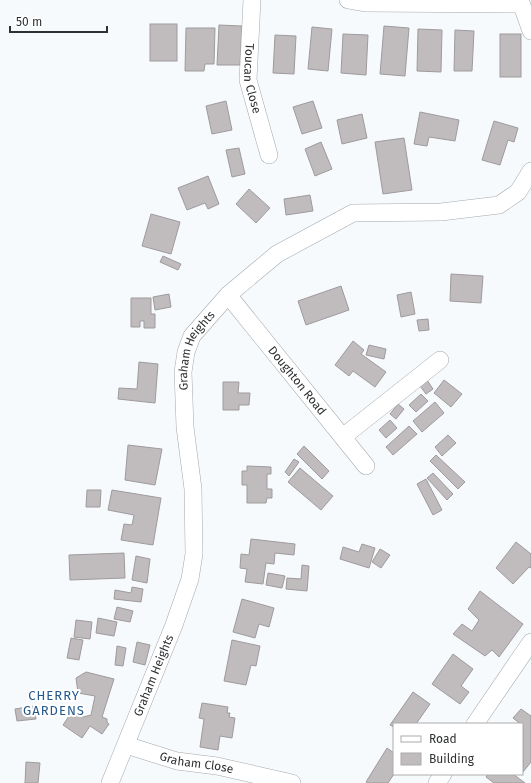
<svg xmlns="http://www.w3.org/2000/svg" width="531" height="783" font-family="'Fira Sans',sans-serif">
	<rect width="100%" height="100%" fill="#f6fafd"/>
	<g fill="#c0bbbc" stroke="#9f9b9c">
		<rect x="150" y="24" width="27" height="37"/>
		<path d="M219 25 242 26 240 65H217Z"/>
		<path d="M384 26 409 28 405 76 380 74Z"/>
		<path d="M312 27 332 29 328 71 308 69Z"/>
		<path d="M186 28H215L214 64H205L204 71H185Z"/>
		<path d="M418 29 442 30 441 72 417 71Z"/>
		<path d="M455 30 474 31 472 71H454Z"/>
		<path d="M343 34 368 35 366 75 341 73Z"/>
		<rect x="500" y="34" width="21" height="43"/>
		<path d="M275 35 296 36 294 74 273 73Z"/>
		<path d="M226 101 232 130 212 134 206 106Z"/>
		<path d="M313 101 322 128 302 134 293 107Z"/>
		<path d="M420 112 459 120 455 141 429 137 427 146 414 144Z"/>
		<path d="M362 114 367 138 342 144 337 120Z"/>
		<path d="M494 121 518 128 514 142 508 140 500 165 482 160Z"/>
		<path d="M404 138 412 190 383 194 375 142Z"/>
		<path d="M321 142 332 169 315 176 305 149Z"/>
		<path d="M239 148 245 174 232 177 226 150Z"/>
		<path d="M208 176 219 204 208 209 205 203 187 210 178 188Z"/>
		<path d="M249 189 270 208 256 223 236 204Z"/>
		<path d="M310 195 313 211 286 215 284 199Z"/>
		<path d="M151 214 180 222 171 254 142 246Z"/>
		<path d="M163 256 181 264 178 270 160 262Z"/>
		<path d="M451 274 483 276 481 303 450 301Z"/>
		<path d="M341 286 349 310 306 325 298 301Z"/>
		<path d="M411 292 415 314 401 317 397 295Z"/>
		<path d="M169 294 171 307 155 310 153 297Z"/>
		<path d="M131 298H151V314H155V328H144V321H140V327H131Z"/>
		<path d="M428 319 429 330 419 331 417 320Z"/>
		<path d="M353 341 364 350 361 354 386 372 375 387 353 371 349 376 335 365Z"/>
		<path d="M369 345 386 349 384 359 366 355Z"/>
		<path d="M139 362 158 364 155 403 118 399 119 388 137 389Z"/>
		<path d="M427 380 433 389 426 394 420 386Z"/>
		<path d="M444 380 462 394 451 407 434 393Z"/>
		<path d="M223 382H239L238 393H250L249 405H239V410H223Z"/>
		<path d="M421 394 428 401 416 412 409 405Z"/>
		<path d="M435 402 444 413 422 432 413 421Z"/>
		<path d="M398 404 404 409 396 419 390 414Z"/>
		<path d="M390 420 397 428 386 438 379 430Z"/>
		<path d="M409 426 417 434 393 455 386 447Z"/>
		<path d="M448 435 456 443 442 456 435 447Z"/>
		<path d="M128 445 162 449 155 485 125 480Z"/>
		<path d="M304 446 329 471 322 479 297 454Z"/>
		<path d="M436 455 465 482 458 489 430 461Z"/>
		<path d="M294 459 299 462 289 476 285 472Z"/>
		<path d="M247 466 271 467V474H267V489H272V498H267L266 503H247V485H242V471H247Z"/>
		<path d="M300 468 333 496 321 510 288 482Z"/>
		<path d="M433 473 453 494 447 500 427 478Z"/>
		<path d="M426 479 442 510 433 515 417 484Z"/>
		<path d="M87 490H101L100 507H86Z"/>
		<path d="M112 490 161 498 153 545 121 540 124 524 132 525 134 515 108 510Z"/>
		<path d="M251 539 295 544 294 555 275 553 274 564 266 563 263 584 245 582 247 569 240 568 241 554 249 555Z"/>
		<path d="M516 542 531 554V568L529 567 513 584 496 568Z"/>
		<path d="M362 544 375 548 369 568 340 559 343 547 359 552Z"/>
		<path d="M380 549 390 555 381 568 372 562Z"/>
		<path d="M124 553 125 578 70 580 69 555Z"/>
		<path d="M136 556 150 559 147 583 132 580Z"/>
		<path d="M302 565 309 566 307 591 286 589 287 578 301 579Z"/>
		<path d="M268 573 285 576 282 588 266 585Z"/>
		<path d="M132 587 143 589 141 602 114 599 115 590 131 593Z"/>
		<path d="M480 591 523 624 499 657 492 650 485 656 453 634 462 624 472 631 479 620 468 609Z"/>
		<path d="M242 599 274 608 269 627 259 624 255 638 233 632Z"/>
		<path d="M117 607 133 611 130 622 114 619Z"/>
		<path d="M98 618 117 622 114 636 96 633Z"/>
		<path d="M76 620 92 622 90 639 74 637Z"/>
		<path d="M71 638 83 640 79 660 67 658Z"/>
		<path d="M232 640 260 646 256 666 251 665 246 685 224 681Z"/>
		<path d="M137 642 150 645 145 665 133 662Z"/>
		<path d="M117 646 126 648 123 666 115 665Z"/>
		<path d="M453 654 473 669 461 686 469 692 460 704 432 684Z"/>
		<path d="M86 672 114 679 102 717 107 719V722L109 724 102 734 90 726 82 738 63 725 73 710 83 717 91 715 95 696 78 693 76 678Z"/>
		<path d="M413 692 430 704 416 724H394V727L390 725Z"/>
		<path d="M202 703 228 707 227 713H230L229 717 235 718 232 738 220 736 218 750 200 747 204 719 199 718Z"/>
		<path d="M34 706 36 719 17 721 15 709Z"/>
		<path d="M521 709 531 716V762L523 772V726L513 718Z"/>
		<path d="M387 748 394 753V774L388 783H368L366 782Z"/>
		<path d="M26 762 40 763 38 783H25Z"/>
		<path d="M488 774H513L525 783H494L486 777Z"/>
	</g>
	<g fill="none" stroke-linecap="round" stroke-linejoin="round">
		<g stroke="#a5a9ac" stroke-width="18">
			<g id="minor">
				<path id="s1" d="M252 0 248 80 269 155"/>
				<path d="M348 0 365 3 521 4"/>
				<path d="M520 0 531 31"/>
				<path id="s2" d="M228 295 366 466"/>
				<path d="M344 436 440 360"/>
				<path d="M475 724 531 642"/>
				<path id="s3" d="M126 745 177 761 217 766 292 783"/>
				<path id="s4" d="M110 783 174 625 190 579 194 554 193 489 185 427 183 372 186 352 192 336 228 295 277 254 353 213 441 212 499 205 518 192 531 171"/>
				<path d="M437 783 443 774"/>
			</g>
		</g>
		<use href="#minor" stroke="#fff" stroke-width="17"/>
	</g>
	<g text-anchor="middle" stroke-width="4" stroke-linejoin="round" paint-order="stroke">
		<g font-size="12" fill="#2e3031" stroke="#fff">
			<text dy="4" stroke="none"><textPath href="#s1" startOffset="79">Toucan Close</textPath></text>
			<text dy="4" stroke="none"><textPath href="#s4" startOffset="452">Graham Heights</textPath></text>
			<text dy="4" stroke="none"><textPath href="#s2" startOffset="110">Doughton Road</textPath></text>
			<text dy="4" stroke="none"><textPath href="#s4" startOffset="116">Graham Heights</textPath></text>
			<text dy="4" stroke="none"><textPath href="#s3" startOffset="73">Graham Close</textPath></text>
		</g>
		<g font-size="13" letter-spacing="1" fill="#24598c" stroke="#fff">
			<text x="54" y="700">CHERRY<tspan x="54" dy="15">GARDENS</tspan></text>
		</g>
	</g>
	<rect x="393" y="723" width="130" height="52" fill="#ffffff" stroke="#abacad"/>
	<rect x="401" y="736" width="20" height="6" fill="#ffffff" stroke="#abacad"/>
	<text x="429" y="743" font-size="12" fill="#2e3031">Road</text>
	<rect x="401" y="753" width="20" height="12" fill="#c0bbbc" stroke="#abacad"/>
	<text x="429" y="763" font-size="12" fill="#2e3031">Building</text>
	<path d="M10 26v6h97v-6" fill="none" stroke="#2e3031" stroke-width="2"/>
	<text x="16" y="26" font-size="12" fill="#2e3031" stroke="#ffffff" stroke-width="3" paint-order="stroke">50 m</text>
</svg>
